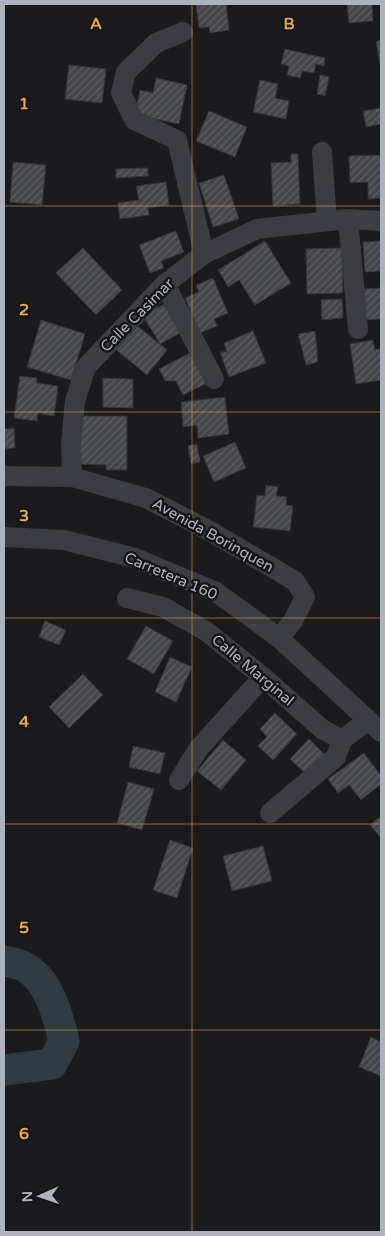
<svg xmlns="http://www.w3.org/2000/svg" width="385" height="1236" font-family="'Varela Round',sans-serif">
	<defs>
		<pattern id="building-hatch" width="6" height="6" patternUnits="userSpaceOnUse" patternTransform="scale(1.25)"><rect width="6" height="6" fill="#45464a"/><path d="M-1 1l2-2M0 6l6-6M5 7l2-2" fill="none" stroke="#5d5e62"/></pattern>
	</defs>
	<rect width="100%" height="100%" fill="#1b1b1d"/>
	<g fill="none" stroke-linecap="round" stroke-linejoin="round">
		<path stroke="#303b41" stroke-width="31" d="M4 961C10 962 17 963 23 966 49 979 58 1016 64 1041L52 1064 4 1070"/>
	</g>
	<g fill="url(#building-hatch)" stroke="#353539">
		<path d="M196 4H226L229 30 210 33 209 27 199 28Z"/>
		<path d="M347 4H372L373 21 349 23Z"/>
		<path d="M381 40V69L376 42Z"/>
		<path d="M285 49 325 58 324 66 316 64 314 73 302 71 300 78 287 75 289 66 281 64Z"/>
		<path d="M69 65 106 69 102 103 65 99Z"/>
		<path d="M320 75 329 77 325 96 317 94Z"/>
		<path d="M156 78 187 85 179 124 135 115 140 90 153 93Z"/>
		<path d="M260 80 278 84 275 98 289 101 286 119 253 112Z"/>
		<path d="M381 108V124L366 127 363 111Z"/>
		<path d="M209 111 247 127 235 157 196 141Z"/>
		<path d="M291 154H298L300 204 273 206 271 163 291 162Z"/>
		<path d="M381 155V198L368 199V182L350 183 349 156Z"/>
		<path d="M13 162 46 165 42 205 10 202Z"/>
		<path d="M148 168V176L116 178V169Z"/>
		<path d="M224 175 239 219 213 227 199 183Z"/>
		<path d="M166 182 169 205 148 208 149 215 120 219 118 203 139 200 136 186Z"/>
		<path d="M176 231 184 252 161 261 164 268 150 273 139 245Z"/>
		<path d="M265 241 291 283 255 305 239 280 228 287 218 270Z"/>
		<path d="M381 241V271L365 272 363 242Z"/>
		<path d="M83 248 122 290 96 315 56 273Z"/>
		<path d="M342 248 343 293 307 294 306 249Z"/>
		<path d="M213 278 228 313 214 319 217 326 200 333 185 298 199 292 196 285Z"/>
		<path d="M381 288V319L362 320 361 289Z"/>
		<path d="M342 299 343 318 322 320 321 300Z"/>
		<path d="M164 304 180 333 160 344 143 316Z"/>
		<path d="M41 320 85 334 71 380 27 367Z"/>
		<path d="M134 323 167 350 147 375 114 348Z"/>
		<path d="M253 331 266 363 229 377 220 352H227L224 343Z"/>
		<path d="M315 331 318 362 306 365 298 334Z"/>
		<path d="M373 340 375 350 381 349V380L356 384 350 344Z"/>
		<path d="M192 352 207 383 183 395 176 381H165L159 369Z"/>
		<path d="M20 376 37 378 36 383 58 386 54 416 38 413 37 421 14 418Z"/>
		<path d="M103 378 133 379V408L103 407Z"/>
		<path d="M225 397 229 434 198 438 197 425 183 427 181 402Z"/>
		<path d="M81 416H127V470H106V465L80 464Z"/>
		<path d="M14 428 15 448 4 449V429Z"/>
		<path d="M235 442 246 468 214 482 203 456Z"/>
		<path d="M197 444 200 462 191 464 188 446Z"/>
		<path d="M266 485 278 487 276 496 287 497 286 505 293 506 290 531 253 527 257 495 265 496Z"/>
		<path d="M45 621 66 630 59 645 39 637Z"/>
		<path d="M146 626 173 641 154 674 127 659Z"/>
		<path d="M170 657 192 667 176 702 155 692Z"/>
		<path d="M83 674 103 695 69 728 49 707Z"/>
		<path d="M275 713 297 734 273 760 258 746 267 737 260 729Z"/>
		<path d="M309 739 326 756 307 775 290 759Z"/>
		<path d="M223 740 246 760 221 790 197 771Z"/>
		<path d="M133 746 165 753 160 774 129 767Z"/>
		<path d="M364 753 381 776V784L361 800 349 785 338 793 328 779Z"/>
		<path d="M128 782 154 789 142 830 117 823Z"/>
		<path d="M381 816V838L370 825Z"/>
		<path d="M170 840 193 848 177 898 153 890Z"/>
		<path d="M263 846 272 881 232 891 223 856Z"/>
		<path d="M371 1037 381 1042V1076L359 1067Z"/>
	</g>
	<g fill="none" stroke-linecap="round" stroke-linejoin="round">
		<g stroke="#3b3d42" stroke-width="20">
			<path d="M183 32 156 43 126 72 121 93 134 120 177 140 204 254"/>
			<path d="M322 152 327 221"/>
			<path d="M348 219 358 329"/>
			<path d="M165 284 214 379"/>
			<path d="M4 476 72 477 146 498 208 530 295 581 305 597 293 621 279 638"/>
			<path d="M72 477 71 444 75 401 86 367 165 284 204 254 257 229 348 219 381 221"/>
			<path d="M4 537 64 540 135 558 216 592 279 638 381 732"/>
			<path d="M127 598 163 607 206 631 263 677 322 729 342 740 368 720"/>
			<path d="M179 780 199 748 263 677"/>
			<path d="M270 813 336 757 342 740"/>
		</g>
	</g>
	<path fill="none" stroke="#f1a73e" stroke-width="1" stroke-opacity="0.55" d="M192 4V1232M4 206H381M4 412H381M4 618H381M4 824H381M4 1030H381"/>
	<g text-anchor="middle" stroke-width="5" stroke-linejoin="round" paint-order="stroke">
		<g font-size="15" fill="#adb3bc" stroke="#151618">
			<text transform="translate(137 315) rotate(-45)" y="5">Calle Casimar</text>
			<text transform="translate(213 535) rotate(29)" y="5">Avenida Borinquen</text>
			<text transform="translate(171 576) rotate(23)" y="5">Carretera 160</text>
			<text transform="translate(253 670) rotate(40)" y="5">Calle Marginal</text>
		</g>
	</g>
	<g font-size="16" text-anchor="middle" font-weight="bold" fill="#f1a73e" stroke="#151618" stroke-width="5" stroke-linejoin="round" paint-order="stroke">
		<text x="96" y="29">A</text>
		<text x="289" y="29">B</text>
		<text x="24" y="109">1</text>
		<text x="24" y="315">2</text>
		<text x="24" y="521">3</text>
		<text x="24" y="727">4</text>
		<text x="24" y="933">5</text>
		<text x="24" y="1139">6</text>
	</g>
	<rect width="385" height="1236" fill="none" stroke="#adb3bc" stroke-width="10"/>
	<g transform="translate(40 1196) rotate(268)" stroke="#151618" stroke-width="4" paint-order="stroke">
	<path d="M0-4L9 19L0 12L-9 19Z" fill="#adb3bc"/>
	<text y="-8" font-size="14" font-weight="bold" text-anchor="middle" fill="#adb3bc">N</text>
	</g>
</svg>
